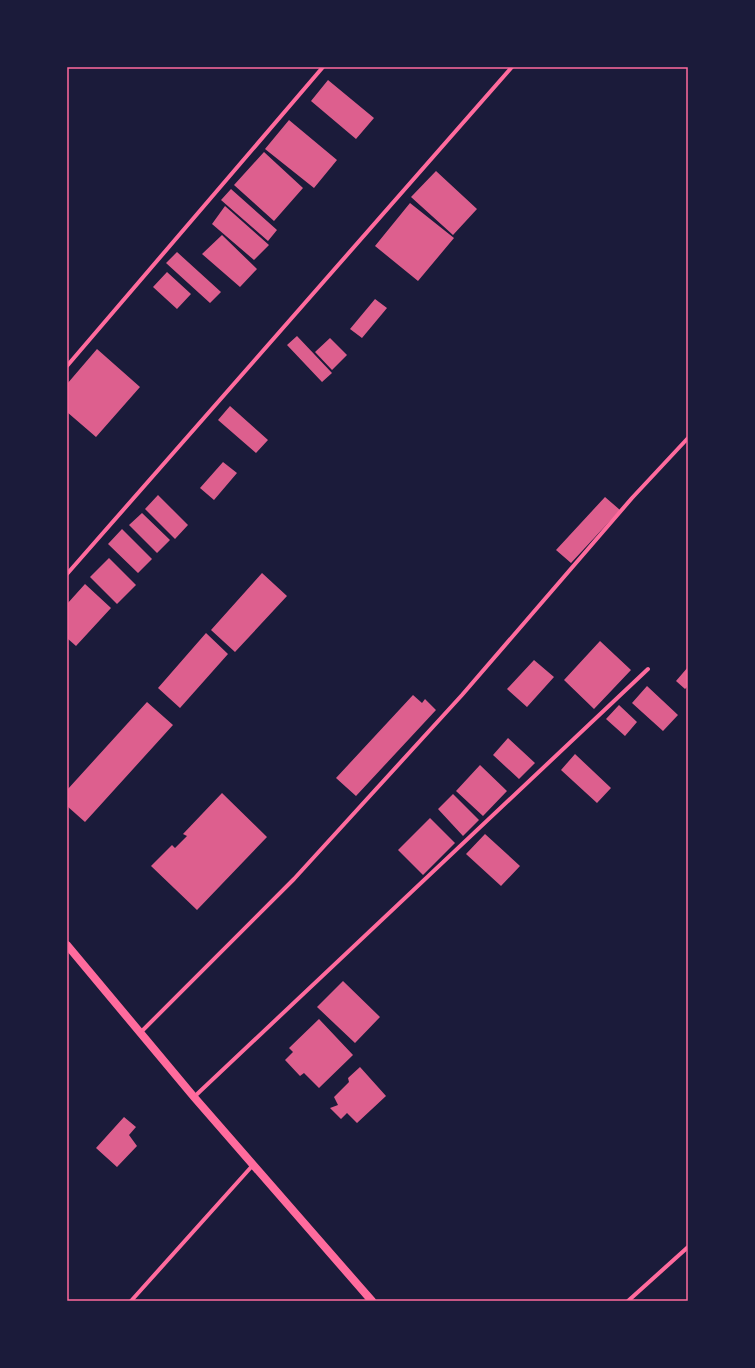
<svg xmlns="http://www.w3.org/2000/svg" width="755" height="1368" viewBox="0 0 755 1368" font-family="Karla,sans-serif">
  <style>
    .building { fill: #dd5f8e }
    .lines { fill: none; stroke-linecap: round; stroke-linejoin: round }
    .minor { stroke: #ff6b9d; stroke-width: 4 }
    .secondary { stroke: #ff6b9d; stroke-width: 8 }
    .neatline { fill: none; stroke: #ff6b9d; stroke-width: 1.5 }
  </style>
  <rect width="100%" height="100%" fill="#1b1b3a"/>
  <path class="building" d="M328,80L374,118L356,139L311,101Z
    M289,120L337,160L314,188L265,149Z
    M264,152L303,188L274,221L234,185Z
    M436,171L477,209L453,235L411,197Z
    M231,189L277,230L268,241L221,200Z
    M410,203L454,238L418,281L375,246Z
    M225,206L269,245L254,260L212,224Z
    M222,235L257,269L240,287L202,254Z
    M177,252L221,292L210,303L166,263Z
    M167,272L191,294L177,309L153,287Z
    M375,299L387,308L362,338L350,329Z
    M297,336L332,373L322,382L287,345Z
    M330,338L347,355L332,370L315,352Z
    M97,349L140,387L96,437L67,412V384Z
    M230,406L268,440L256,453L218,420Z
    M223,462L237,473L214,500L200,488Z
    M158,495L188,525L175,539L145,509Z
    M605,497L620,510L571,563L556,550Z
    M142,513L170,540L157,553L129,525Z
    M122,529L152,559L138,573L108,544Z
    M109,558L136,585L117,604L90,577Z
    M262,573L287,596L235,652L211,630Z
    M85,584L111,608L76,646L67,638V604Z
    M206,633L228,654L180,708L158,688Z
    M600,641L631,670L594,709L564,680Z
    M534,660L554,677L527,707L507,689Z
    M688,667V686L685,689L676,681Z
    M647,686L678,715L663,731L632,703Z
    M413,695L422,703L425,699L436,710L356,796L336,778Z
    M147,702L173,725L85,822L67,806V790Z
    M619,705L637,722L625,736L606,719Z
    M508,738L535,763L519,779L493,755Z
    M575,754L611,788L597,803L561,770Z
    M480,765L507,791L483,816L456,791Z
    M222,793L267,837L197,910L151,866L172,845L175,848L187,836L183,834Z
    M453,794L479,820L463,836L438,809Z
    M430,818L455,843L423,875L398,850Z
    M485,834L520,866L501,886L466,854Z
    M343,981L380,1017L355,1043L317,1007Z
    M319,1019L353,1055L319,1088L304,1073L300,1076L285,1060L293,1052L289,1048Z
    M360,1067L386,1096L357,1123L347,1113L341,1119L330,1108L338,1105L334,1097L349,1082L348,1078Z
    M124,1117L136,1127L129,1135L137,1146L117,1167L96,1148Z"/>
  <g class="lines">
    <path class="minor" d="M67,366L323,67
      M67,574L512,67
      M141,1032L294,879L462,695L632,498L688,438
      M194,1097L648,669
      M131,1301L253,1165
      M628,1301L688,1247"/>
    <path class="secondary" d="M67,945L194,1097L372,1301"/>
  </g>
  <rect width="755" height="1368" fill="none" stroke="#1b1b3a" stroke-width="136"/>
  <rect x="68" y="68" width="619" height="1232" class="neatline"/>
</svg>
